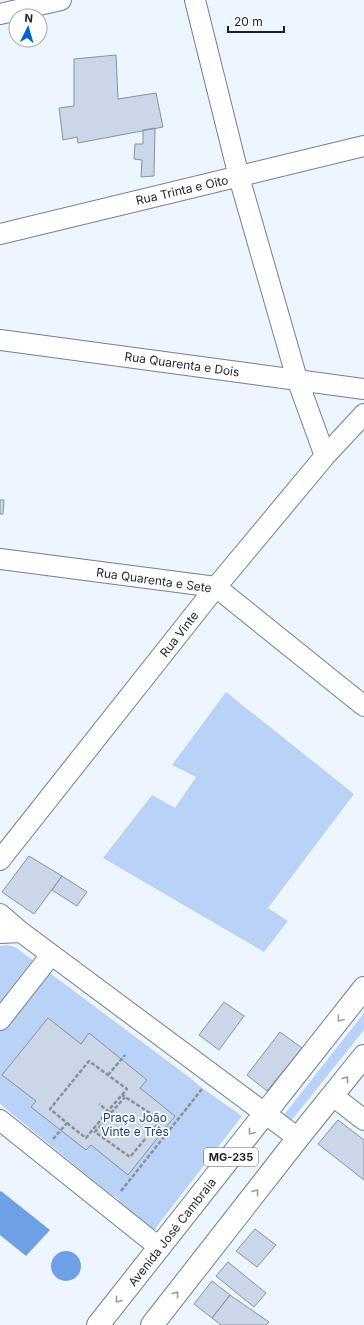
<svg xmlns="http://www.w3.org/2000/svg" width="364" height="1325" viewBox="0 0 364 1325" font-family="Inter,sans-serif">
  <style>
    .green { fill: #b9d2f5 }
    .water { fill: #6fa0e5 }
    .building { fill: #cbd7e8; stroke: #8792a2 }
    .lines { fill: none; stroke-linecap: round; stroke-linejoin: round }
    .minor-casing { stroke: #747f8e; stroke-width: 22 }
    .major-casing { stroke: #747f8e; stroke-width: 24 }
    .path { stroke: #8a9098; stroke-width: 2.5; stroke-dasharray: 4 2; stroke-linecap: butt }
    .minor { stroke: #fff; stroke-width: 20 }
    .major { stroke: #fff; stroke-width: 22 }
    .oneway { stroke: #999b9e }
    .labels { text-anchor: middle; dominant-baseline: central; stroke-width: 3.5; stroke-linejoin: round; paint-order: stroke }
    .shield { fill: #fff; stroke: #616468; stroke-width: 1 }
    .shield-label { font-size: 11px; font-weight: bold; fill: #1d2127 }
    .street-label { font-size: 12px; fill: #1d2127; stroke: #fff }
    .park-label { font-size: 12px; fill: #11407e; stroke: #fff }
  </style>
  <rect width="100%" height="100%" fill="#edf5ff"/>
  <path class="green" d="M226,692L354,794L268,908L288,921L264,952L103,858L152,795L175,808L196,777L172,765Z
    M7,945L15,947L189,1077L202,1088L242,1116L154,1230L120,1202L116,1197L111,1195L0,1104V946Z
    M364,1013V1030L287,1126L280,1120Z"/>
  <path class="water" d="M1,1191L50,1230L26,1256L0,1235V1192Z
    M51 1266a15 15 0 1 1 30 0a15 15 0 1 1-30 0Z"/>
  <path class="building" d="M116,55L118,99L156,93L163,127L78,143L77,137L63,140L59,108L74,106V59Z
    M155,128L154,176L141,177L142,160L134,159L135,144H143V130Z
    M0,500H4L3,514H0Z
    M29,856L62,876L34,914L2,892Z
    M62,876L87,892L77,906L52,890Z
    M224,1002L244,1016L219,1050L199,1035Z
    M48,1018L81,1044L89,1033L147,1080L140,1088L175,1116L128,1175L91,1145L86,1150L31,1107L36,1101L2,1075Z
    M280,1032L302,1048L267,1091L247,1075Z
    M338,1120L364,1140V1180L318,1144Z
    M255,1229L276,1245L257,1267L236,1251Z
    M228,1262L266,1293L254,1307L216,1276Z
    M212,1281L230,1295L212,1318L194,1304Z
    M230,1295L269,1322L266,1325H221L212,1318Z"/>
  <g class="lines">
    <defs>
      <path id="minor" d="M195,0L239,177L297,379L325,456
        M0,14L61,0
        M0,234L364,146
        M0,340L364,389
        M0,559L216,587L364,706
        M0,860L216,587L325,456L364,414
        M0,914L21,932L0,933
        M21,932L298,1138
        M0,1020L51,955
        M333,1096L364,1120
        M0,1120L160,1248"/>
      <path id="major" d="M98,1325L364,988
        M152,1325L298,1138L364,1056"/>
    </defs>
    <use href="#minor" class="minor-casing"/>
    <use href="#major" class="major-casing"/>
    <path class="path" d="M108,1075L125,1055
      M111,1113L125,1097
      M67,1123L86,1138L108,1111L111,1113L95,1132L130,1157L161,1120L122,1095
      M53,1139L67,1123L50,1109L89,1061L127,1089L108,1111L99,1104
      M121,1191L202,1089"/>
    <use href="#minor" class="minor"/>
    <use href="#major" class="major"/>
  </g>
  <defs><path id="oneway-chevron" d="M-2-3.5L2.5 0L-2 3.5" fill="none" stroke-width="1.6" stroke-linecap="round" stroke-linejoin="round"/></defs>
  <g class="oneway">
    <use href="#oneway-chevron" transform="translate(340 1019) rotate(128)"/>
    <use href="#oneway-chevron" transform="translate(346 1079) rotate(-52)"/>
    <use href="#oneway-chevron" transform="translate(251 1132) rotate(128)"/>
    <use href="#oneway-chevron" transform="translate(256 1192) rotate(-52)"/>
    <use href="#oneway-chevron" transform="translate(176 1294) rotate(-52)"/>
    <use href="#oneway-chevron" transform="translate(118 1300) rotate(129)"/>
  </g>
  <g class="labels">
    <rect class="shield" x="204" y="1148" width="54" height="18" rx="3"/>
    <g class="shield-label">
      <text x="231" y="1157">MG-235</text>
    </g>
    <g class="street-label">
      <text transform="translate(182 190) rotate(-13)">Rua Trinta e Oito</text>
      <text transform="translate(182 364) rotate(8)">Rua Quarenta e Dois</text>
      <text transform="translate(154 580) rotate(8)">Rua Quarenta e Sete</text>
      <text transform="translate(179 634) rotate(-52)">Rua Vinte</text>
      <text transform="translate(172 1232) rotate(-52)">Avenida José Cambraia</text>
    </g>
    <g class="park-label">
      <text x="135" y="1117">Praça João<tspan x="135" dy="14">Vinte e Três</tspan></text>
    </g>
  </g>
  <g transform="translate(28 28) rotate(5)"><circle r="19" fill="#ffffff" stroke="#a5a6a9"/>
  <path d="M0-3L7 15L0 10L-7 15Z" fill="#0363cb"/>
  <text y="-6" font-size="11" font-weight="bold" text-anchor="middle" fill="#1d2127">N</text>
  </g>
  <path d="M228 26v6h56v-6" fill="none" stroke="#1d2127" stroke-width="2"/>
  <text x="234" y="26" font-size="12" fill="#1d2127" stroke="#ffffff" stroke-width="3" paint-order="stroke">20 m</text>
</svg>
